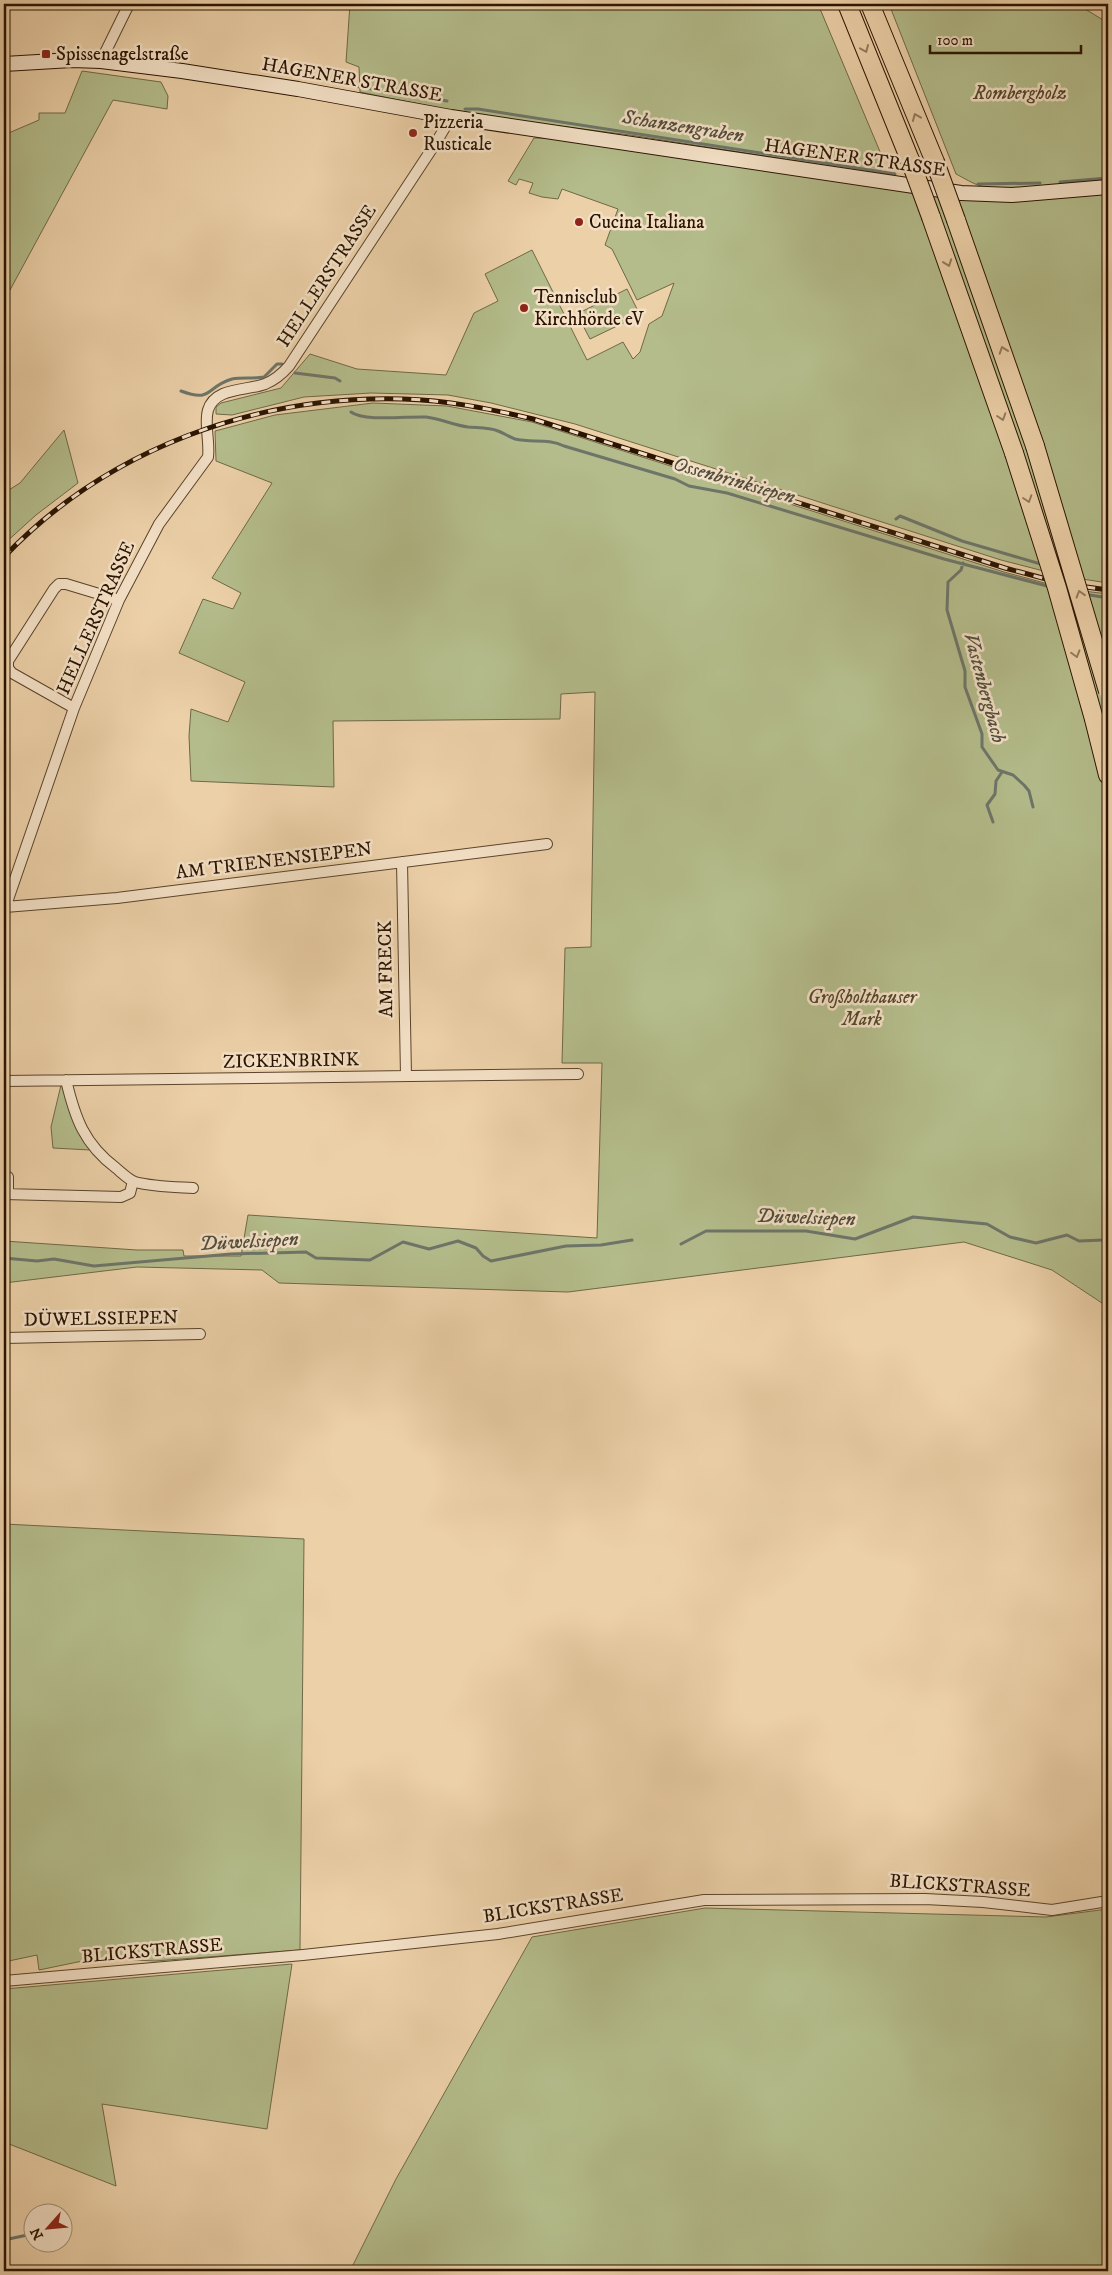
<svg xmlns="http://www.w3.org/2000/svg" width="1112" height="2275" viewBox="0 0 1112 2275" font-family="'IM FELL DW Pica',serif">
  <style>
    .green { fill: #b4bc8b; stroke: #6f6846 }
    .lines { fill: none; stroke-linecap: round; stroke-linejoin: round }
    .stream { stroke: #6d7569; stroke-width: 3 }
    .minor-casing { stroke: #5a432a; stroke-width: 12 }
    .secondary-casing { stroke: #2a1400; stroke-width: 16 }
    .motorway-casing { stroke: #2a1400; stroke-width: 20 }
    .minor { stroke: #f3e0c6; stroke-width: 10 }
    .secondary { stroke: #f3e0c6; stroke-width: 14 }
    .motorway { stroke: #ecd0a8; stroke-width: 18 }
    .rail-casing { stroke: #2a1400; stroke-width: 5 }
    .rail { stroke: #f3e0c6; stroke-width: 3; stroke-dasharray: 9; stroke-linecap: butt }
    .motorway-bridge-casing { stroke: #2a1400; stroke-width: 20; stroke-linecap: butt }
    .motorway-bridge { stroke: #ecd0a8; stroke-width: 18 }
    .oneway { stroke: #957b5c }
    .poi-dot { fill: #8f2418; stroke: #f3e0c6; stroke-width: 2 }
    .labels { text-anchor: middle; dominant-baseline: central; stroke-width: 5; stroke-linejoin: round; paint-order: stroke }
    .poi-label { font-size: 19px; fill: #2a1400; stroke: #f3e0c6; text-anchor: start }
    .street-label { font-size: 19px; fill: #2a1400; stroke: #f3e0c6 }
    .park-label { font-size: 19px; font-style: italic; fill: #53462a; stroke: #f3e0c6 }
    .water-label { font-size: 20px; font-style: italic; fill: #514d3d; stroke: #f3e0c6 }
  </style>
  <rect width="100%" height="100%" fill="#ecd0a8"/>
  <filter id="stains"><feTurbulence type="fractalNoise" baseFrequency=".004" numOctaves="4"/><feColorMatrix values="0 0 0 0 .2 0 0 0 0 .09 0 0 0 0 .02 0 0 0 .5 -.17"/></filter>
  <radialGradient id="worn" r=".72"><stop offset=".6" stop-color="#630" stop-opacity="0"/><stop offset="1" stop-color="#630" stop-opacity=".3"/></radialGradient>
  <path class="green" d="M350,4H818L881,154L882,169L875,173L630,135L473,115L360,92L359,67L346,62Z
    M889,4H1077L1108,23V179C1075,183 1011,195 981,186C973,184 964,178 956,174Z
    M82,71L161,82L168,96L167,109L113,100L10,290L4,297V135L39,120V113H65Z
    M534,138L613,140L961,193L1108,187V583L1063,576L1001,560L575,424L491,403L448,395L371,393L304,397L232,415L216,414V407L221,403L281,388L310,354L357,369L446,375L474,313L498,301L485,274L532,250L587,360L623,342L633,359L640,352L649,324L662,316L674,283L637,300L612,249L605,245L618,209L562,189L558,199L542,197L529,193L533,183L519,179L516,185L508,181Z
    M627,289L640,315L590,339L577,314Z
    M373,403L447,406L532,422L1004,572L1067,589L1108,594V1307L1052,1270L964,1242L568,1292L279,1283L262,1270L137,1267L4,1283V1241L137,1250H183L184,1256H241L248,1215L597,1238L602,1063H562L565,948L591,947L595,692L561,694L560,719L333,721L334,787L191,781L189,736L191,709L228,722L245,682L179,653L203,599L233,609L241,593L212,578L272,483L216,461L215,431L275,415Z
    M64,430L78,483L36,515L4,544V493L20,483Z
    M61,1085L64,1086L74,1123L90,1150L53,1148L51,1127Z
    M4,1524L304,1539L300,1950L155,1961L97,1958L39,1970L37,1955L4,1962Z
    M705,1908L1046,1917L1108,1909V2271H350L396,2179L532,1937Z
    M292,1964L267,2129L102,2104L116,2186L4,2142V1989Z"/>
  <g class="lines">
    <path class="stream" d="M354,86L447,101
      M465,109H478L895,174
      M1060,182L1108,178
      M978,184L1040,183
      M295,373L335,378L340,381
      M181,391C213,403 205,387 232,379C242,377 253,379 264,377L277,364H282
      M351,412C364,422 409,416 426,417C441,419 454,425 468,427C478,428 488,427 498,431C504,433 509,437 515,439C532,443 548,438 564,446L675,479L689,486L727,493L944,559L1051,587
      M896,519L900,516L962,541L1044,565
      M963,563L961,570L948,582L947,610L965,671V687L982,734V747L998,770L1013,775L1024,785L1029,791L1033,807
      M1084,594L1108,598
      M993,822L987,805L995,794L996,781L1002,772
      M681,1244L706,1231H806L855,1239L913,1217L987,1224L1010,1237L1036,1243L1067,1235L1079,1241L1103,1240
      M4,1258L37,1261L54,1259L94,1266L231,1254L306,1252L316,1258L370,1260L403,1242L429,1249L458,1241L476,1248L483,1256L491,1261L566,1246L601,1245L632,1240
      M4,2240L32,2234"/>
    <defs>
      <path id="minor" d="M101,61L129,4
        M74,708L12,673L8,668V661L54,589L59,584H66L119,600
        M402,862L406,1076
        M5,907L117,898L547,844
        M4,911L74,708L119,600L159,524L208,457C210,442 204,424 208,410C215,387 246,391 265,384C275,380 282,374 289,366L437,141L451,117
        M66,1080C75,1118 84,1144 116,1168C122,1173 129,1180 135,1182C154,1187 174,1187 193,1188
        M4,1081L578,1074
        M8,1177V1194
        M4,1194L121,1197L130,1193L133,1181
        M4,1338L200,1334
        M4,1981L303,1955L498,1934L704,1900L925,1899L983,1902L1052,1910L1108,1901"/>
      <path id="secondary" d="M4,64L72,60L101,61L182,71L298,89L451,117L961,193L1012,195L1108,187"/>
      <path id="motorway" d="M847,4L910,160
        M870,4L935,162
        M931,217L1014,453
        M956,220L1035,446
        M1094,719L1108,775"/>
    </defs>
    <use href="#minor" class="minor-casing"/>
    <use href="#secondary" class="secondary-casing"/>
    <use href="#motorway" class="motorway-casing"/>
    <use href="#minor" class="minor"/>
    <use href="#secondary" class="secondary"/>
    <use href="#motorway" class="motorway"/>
    <defs>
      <path id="rail" d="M4,557C107,449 255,395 403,399C447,400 490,409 533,419L1005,568L1065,584L1108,590"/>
    </defs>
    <use href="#rail" class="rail-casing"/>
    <use href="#rail" class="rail"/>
    <defs>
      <path id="motorway-bridge" d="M910,160L931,217
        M935,162L956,220
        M1035,446L1108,691
        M1014,453L1057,588L1094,719"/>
    </defs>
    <use href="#motorway-bridge" class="motorway-bridge-casing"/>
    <use href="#motorway-bridge" class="motorway-bridge"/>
  </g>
  <defs><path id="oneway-chevron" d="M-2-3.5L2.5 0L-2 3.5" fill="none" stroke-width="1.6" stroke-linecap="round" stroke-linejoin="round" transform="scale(1.25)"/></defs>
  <g class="oneway">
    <use href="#oneway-chevron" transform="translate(865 49) rotate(67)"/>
    <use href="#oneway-chevron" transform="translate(916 117) rotate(-112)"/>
    <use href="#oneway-chevron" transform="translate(948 263) rotate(70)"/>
    <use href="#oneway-chevron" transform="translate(1003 350) rotate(-109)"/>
    <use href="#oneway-chevron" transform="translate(1002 417) rotate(72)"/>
    <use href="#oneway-chevron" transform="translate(1028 499) rotate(72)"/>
    <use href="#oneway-chevron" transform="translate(1080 594) rotate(-107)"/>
    <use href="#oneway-chevron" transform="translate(1076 654) rotate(74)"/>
  </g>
  <g class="poi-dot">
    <rect x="41" y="49" width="10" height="10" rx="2.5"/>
    <circle cx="413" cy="133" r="5"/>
    <circle cx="579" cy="222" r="5"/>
    <circle cx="524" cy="308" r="5"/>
  </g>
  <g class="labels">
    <g class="poi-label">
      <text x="56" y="54">Spissenagelstraße</text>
      <text x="423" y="122">Pizzeria<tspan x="423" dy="22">Rusticale</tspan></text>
      <text x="589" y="222">Cucina Italiana</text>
      <text x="534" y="297">Tennisclub<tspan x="534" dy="22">Kirchhörde eV</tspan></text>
    </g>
    <g class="street-label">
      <text transform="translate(352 80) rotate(10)">HAGENER STRASSE</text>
      <text transform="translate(855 158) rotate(8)">HAGENER STRASSE</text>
      <text transform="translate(327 276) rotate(-57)">HELLERSTRASSE</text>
      <text transform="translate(96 618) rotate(-66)">HELLERSTRASSE</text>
      <text transform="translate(274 861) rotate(-7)">AM TRIENENSIEPEN</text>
      <text transform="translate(386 969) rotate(-91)">AM FRECK</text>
      <text transform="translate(291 1061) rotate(-1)">ZICKENBRINK</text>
      <text transform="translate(101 1319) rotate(-1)">DÜWELSSIEPEN</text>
      <text transform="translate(960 1886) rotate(4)">BLICKSTRASSE</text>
      <text transform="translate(553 1906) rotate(-9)">BLICKSTRASSE</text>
      <text transform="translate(152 1951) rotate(-5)">BLICKSTRASSE</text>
    </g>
    <g class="park-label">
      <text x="1020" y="93">Rombergholz</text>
      <text x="862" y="997">Großholthauser<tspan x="862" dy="22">Mark</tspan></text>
    </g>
    <g class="water-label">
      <text transform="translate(683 127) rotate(9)">Schanzengraben</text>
      <text transform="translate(734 481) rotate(16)">Ossenbrinksiepen</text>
      <text transform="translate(984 688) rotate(75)">Vastenbergbach</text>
      <text transform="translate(806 1218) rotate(2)">Düwelsiepen</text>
      <text transform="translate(249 1242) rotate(-3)">Düwelsiepen</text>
    </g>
  </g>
  <rect width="1112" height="2275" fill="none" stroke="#ecd0a8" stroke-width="20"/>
  <rect x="5" y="5" width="1102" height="2265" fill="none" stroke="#2a1400" stroke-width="2.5"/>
  <rect x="10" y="10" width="1092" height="2255" fill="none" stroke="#2a1400"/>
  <g transform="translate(48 2228) rotate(243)"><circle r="24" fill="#f3e0c6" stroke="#a38e77"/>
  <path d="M0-4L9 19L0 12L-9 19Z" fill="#8f2418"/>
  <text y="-8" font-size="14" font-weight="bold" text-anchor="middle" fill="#2a1400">N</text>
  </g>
  <path d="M930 45v8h151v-8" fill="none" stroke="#2a1400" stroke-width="2.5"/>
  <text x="937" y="45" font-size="15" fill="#2a1400" stroke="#f3e0c6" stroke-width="4" paint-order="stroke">100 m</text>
  <rect width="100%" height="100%" filter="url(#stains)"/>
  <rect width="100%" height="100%" fill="url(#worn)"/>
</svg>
